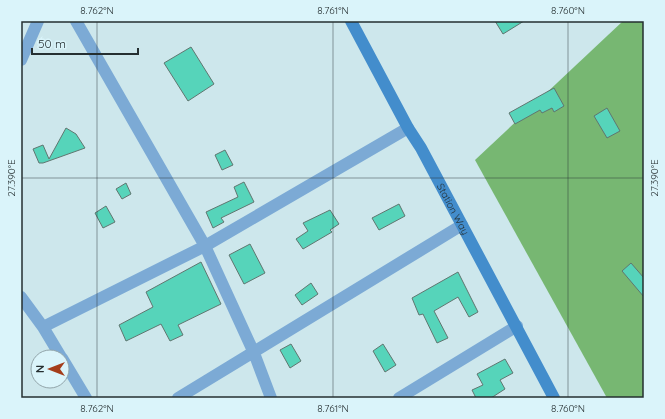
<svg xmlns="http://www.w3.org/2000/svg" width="665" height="419" viewBox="0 0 665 419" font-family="Quicksand,sans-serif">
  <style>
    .forest { fill: #77b772 }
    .building { fill: #56d4ba; stroke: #607670 }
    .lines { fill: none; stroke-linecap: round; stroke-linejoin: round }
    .street { stroke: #7caad5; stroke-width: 12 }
    .secondary { stroke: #438dcc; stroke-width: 12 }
    .ticks { fill: none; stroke: #252f31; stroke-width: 1; stroke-opacity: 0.45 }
    .labels { text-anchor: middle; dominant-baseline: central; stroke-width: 3; stroke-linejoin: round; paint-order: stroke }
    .street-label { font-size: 10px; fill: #252f31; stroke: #daf4fa }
    .neatline { fill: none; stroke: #252f31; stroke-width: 1.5 }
    .ticks-label { font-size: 10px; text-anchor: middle; fill: #252f31 }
  </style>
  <rect width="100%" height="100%" fill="#cde7ec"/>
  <path class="forest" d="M623,21H644V398H607L475,160Z"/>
  <path class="building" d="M495,21H524L503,34Z
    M191,47L214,84L188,101L164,63Z
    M554,88L564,106L554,112L552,108L542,113L540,110L515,124L509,113Z
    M607,108L620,131L607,138L594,116Z
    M66,128L76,134L85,148L43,163H39L33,149L43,145L49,159Z
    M225,150L233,165L222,170L215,155Z
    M244,182L254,202L221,218L224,222L213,228L206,212L238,197L234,187Z
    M126,183L131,194L122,199L116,189Z
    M399,204L405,216L379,230L372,218Z
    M106,206L115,222L103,228L95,213Z
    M330,210L339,224L330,230L332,232L303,249L296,239L308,231L303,223Z
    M250,244L265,273L244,284L229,255Z
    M201,262L221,304L178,325L183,335L170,341L161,324L126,341L119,325L153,307L146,292Z
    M631,263L644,278V297L622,271Z
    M458,272L478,312L469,317L458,297L434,311L448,338L437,343L423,314L419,315L412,298Z
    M311,283L318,294L302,305L295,295Z
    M291,344L301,361L290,368L280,350Z
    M383,344L396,365L385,372L373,351Z
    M505,359L513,373L500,380L505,389L491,398H476L472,390L483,385L477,374Z"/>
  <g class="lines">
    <path class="street" d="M76,21L205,246L254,353L271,398
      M21,60L38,21
      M21,297L43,327L61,357
      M43,327L205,246L408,128
      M62,358L86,398
      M178,398L462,225
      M399,398L517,326"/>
    <path class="secondary" id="s1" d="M351,21L408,128L421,148L554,398"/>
  </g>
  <path class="ticks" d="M97,21V398M333,21V398M568,21V398M21,178H644"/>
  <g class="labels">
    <g class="street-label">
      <text stroke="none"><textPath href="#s1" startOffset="214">Station Way</textPath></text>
    </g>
  </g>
  <rect width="665" height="419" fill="none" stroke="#daf4fa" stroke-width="44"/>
  <g transform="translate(50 369) rotate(270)"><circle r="19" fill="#daf4fa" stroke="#92a5aa"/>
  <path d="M0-3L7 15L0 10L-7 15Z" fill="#a43d1a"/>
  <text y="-6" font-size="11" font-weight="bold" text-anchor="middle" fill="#252f31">N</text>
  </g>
  <path d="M32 48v6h106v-6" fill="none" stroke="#252f31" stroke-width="2"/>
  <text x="38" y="48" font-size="12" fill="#252f31" stroke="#daf4fa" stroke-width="3" paint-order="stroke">50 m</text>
  <rect x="22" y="22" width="621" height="375" class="neatline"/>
  <g class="ticks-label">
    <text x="97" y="14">8.762°N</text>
    <text x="333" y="14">8.761°N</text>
    <text x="568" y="14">8.760°N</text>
    <text transform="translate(654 178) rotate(-90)" y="4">27.390°E</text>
    <text transform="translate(11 178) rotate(-90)" y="4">27.390°E</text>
    <text x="97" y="412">8.762°N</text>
    <text x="333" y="412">8.761°N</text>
    <text x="568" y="412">8.760°N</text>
  </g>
</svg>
